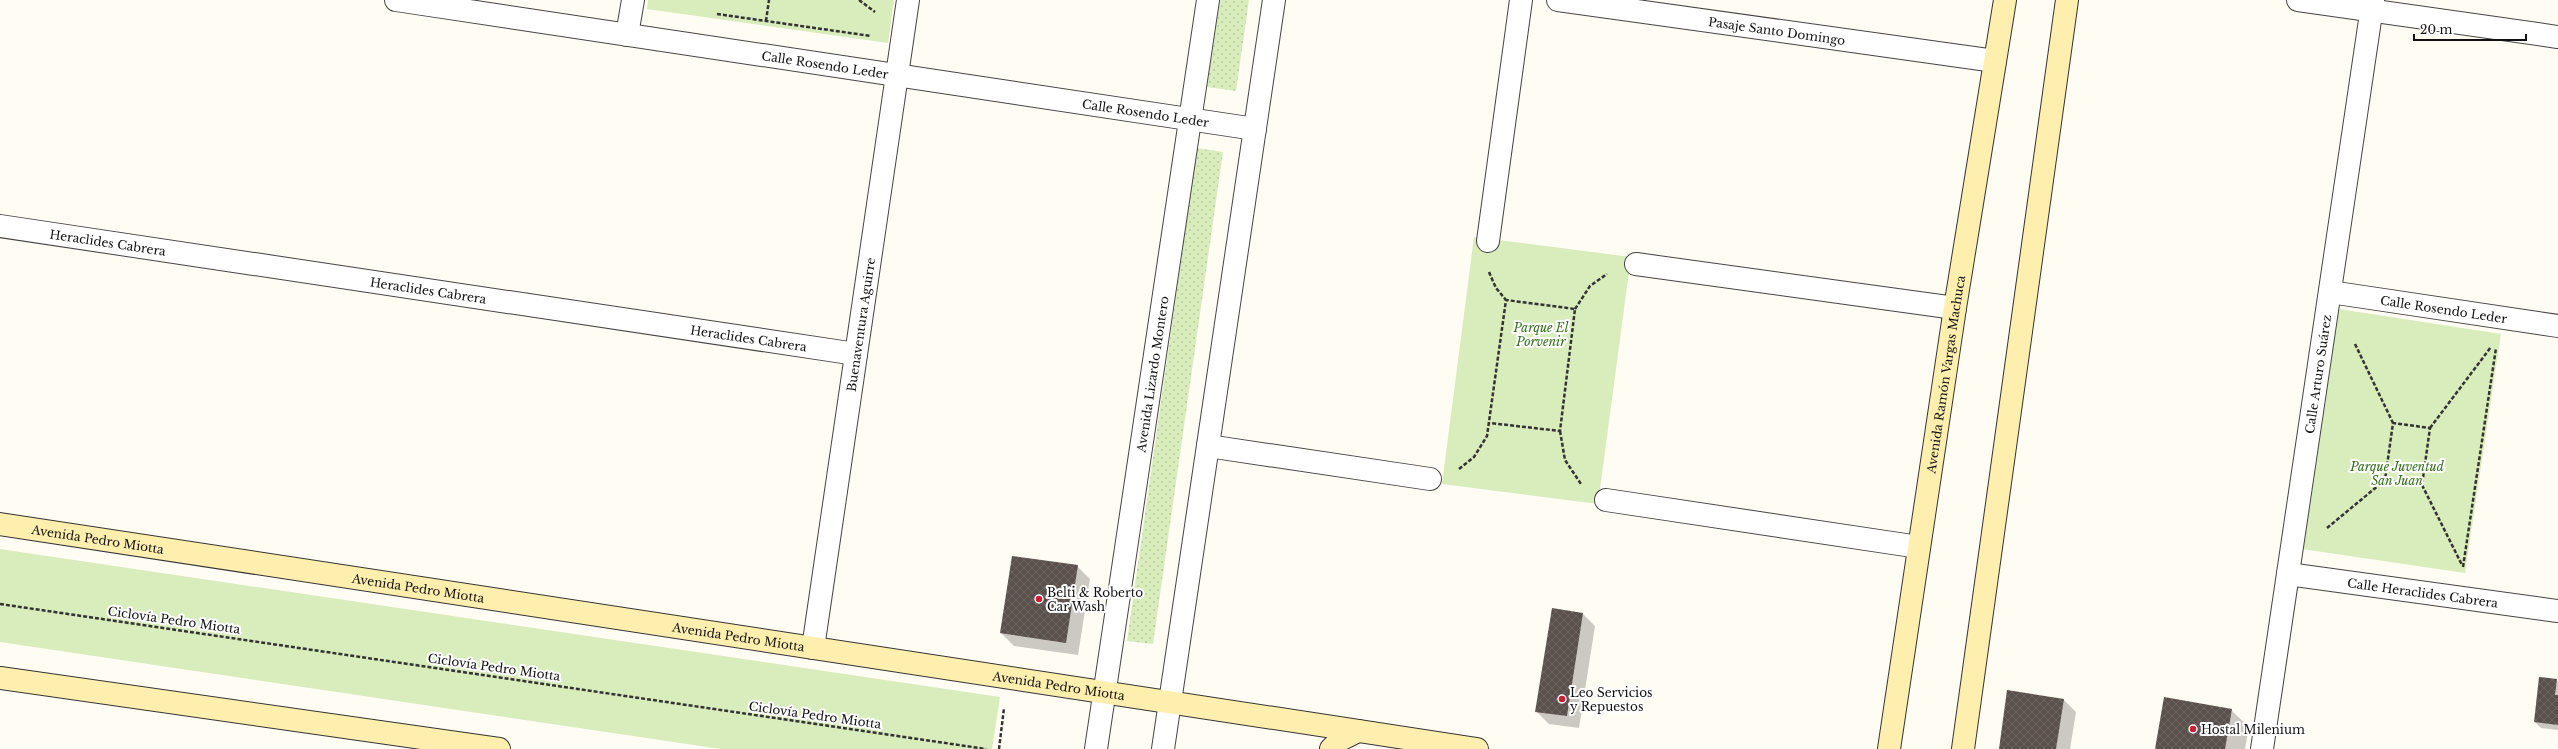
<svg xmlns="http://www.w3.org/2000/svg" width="2558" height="749" viewBox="0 0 2558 749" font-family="'Libre Baskerville',serif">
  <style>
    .grass { fill: url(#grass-dots) }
    .park { fill: #d9ecbb }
    .shadow { fill: #0003 }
    .building { fill: url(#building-cross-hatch) }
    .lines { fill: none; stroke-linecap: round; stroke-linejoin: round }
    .minor-casing { stroke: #444; stroke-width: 24 }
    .tertiary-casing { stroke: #444; stroke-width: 24 }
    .secondary-casing { stroke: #333; stroke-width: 24 }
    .path { stroke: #333; stroke-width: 2.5; stroke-dasharray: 4 2; stroke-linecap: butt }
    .minor { stroke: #fff; stroke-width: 22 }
    .tertiary { stroke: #fff; stroke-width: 22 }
    .secondary { stroke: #ffefaf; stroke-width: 22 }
    .poi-dot { fill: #c92038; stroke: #fff; stroke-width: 1.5 }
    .labels { text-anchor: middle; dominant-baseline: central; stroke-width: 4; stroke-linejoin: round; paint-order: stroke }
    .street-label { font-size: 12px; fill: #111; stroke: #fff }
    .park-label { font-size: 12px; font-style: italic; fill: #346d1c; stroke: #fff }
    .poi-label { font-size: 12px; fill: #111; stroke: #fff; text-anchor: start }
  </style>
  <defs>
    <pattern id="grass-dots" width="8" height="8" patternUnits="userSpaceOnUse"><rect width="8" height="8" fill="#d9ecbb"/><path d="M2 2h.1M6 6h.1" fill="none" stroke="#b9c9a0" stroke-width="1.8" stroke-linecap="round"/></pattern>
    <pattern id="building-cross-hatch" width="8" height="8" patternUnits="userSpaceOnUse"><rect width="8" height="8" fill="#5a504c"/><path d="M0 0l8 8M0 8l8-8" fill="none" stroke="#6d6562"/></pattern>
  </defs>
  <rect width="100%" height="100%" fill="#fffcf4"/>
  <path class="grass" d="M1220,0H1249L1236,91L1207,87Z
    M1197,148L1223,152L1153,644L1127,641Z"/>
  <path class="park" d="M648,0H894L888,43L647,9Z
    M1474,237L1631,257L1598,504L1442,484Z
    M2339,309L2501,334L2465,573L2302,549Z
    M0,549L1000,697L992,749H721L0,642Z"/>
  <path class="shadow" d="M1077,566L1090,579L1078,655L1014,646L1001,633Z
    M1553,609L1583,614L1595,626L1579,728L1549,724L1536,711Z
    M2556,680L2558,682V730L2541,728L2535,722Z
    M2063,699L2076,712L2070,749H2000Z
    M2231,710L2249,727L2245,749H2156Z"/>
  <path class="building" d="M1012,556L1078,565L1066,643L1000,633Z
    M1552,608L1583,613L1567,716L1535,712Z
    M2539,677L2557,679L2555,695H2558V725L2534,722Z
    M2007,690L2064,699L2056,749H1999Z
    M2164,697L2232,709L2225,749H2155Z"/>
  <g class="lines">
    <defs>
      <g id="minor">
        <path id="s1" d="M396,0L1255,129"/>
        <path id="s2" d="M1558,0L1995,61"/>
        <path d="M2298,0L2558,37"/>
        <path d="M627,35L633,0"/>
        <path id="s3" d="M0,226L856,354"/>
        <path d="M1488,241L1521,0"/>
        <path d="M1636,264L1955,308"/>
        <path id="s4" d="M2330,292L2558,326"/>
        <path d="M1208,446L1430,479"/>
        <path d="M1606,500L1919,547"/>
        <path id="s5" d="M2288,574L2558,611"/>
        <path id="s6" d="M813,648L908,0"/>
        <path id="s7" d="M2262,749L2373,0"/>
      </g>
      <g id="tertiary">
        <path id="s8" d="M1096,749L1208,0"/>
        <path d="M1163,749L1274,0"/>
      </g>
      <g id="secondary">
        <path id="s9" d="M0,524L1477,749"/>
        <path d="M0,678L499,749"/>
        <path d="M1331,749L1340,740L1358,731"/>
        <path id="s10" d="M1889,749L1955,308L2005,0"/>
        <path d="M1963,749L2067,0"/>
      </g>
    </defs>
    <use href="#minor" class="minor-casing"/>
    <use href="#tertiary" class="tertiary-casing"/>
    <use href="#secondary" class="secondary-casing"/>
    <path class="path" d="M859,0L875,12
      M717,14L871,36
      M766,21L769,0
      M1489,272L1496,288L1506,300
      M1575,309L1590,286L1607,274
      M2355,344L2393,423
      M2430,428L2491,347
      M1560,431L1565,460L1581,484
      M1459,469L1474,457L1487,436L1506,300L1575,309L1560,431L1490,423
      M2422,485L2462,565
      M2327,528L2385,480L2393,423L2430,428L2422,485L2385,480
      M2463,567L2496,348
      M0,604L986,749
      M999,749L1004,708"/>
    <use href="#minor" class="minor"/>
    <use href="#tertiary" class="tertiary"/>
    <use href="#secondary" class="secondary"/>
  </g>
  <g class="poi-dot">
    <circle cx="1039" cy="599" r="4"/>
    <circle cx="1562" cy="699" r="4"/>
    <circle cx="2193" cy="729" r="4"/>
  </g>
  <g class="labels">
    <g class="street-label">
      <text stroke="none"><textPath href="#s2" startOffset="221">Pasaje Santo Domingo</textPath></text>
      <text stroke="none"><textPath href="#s1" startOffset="434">Calle Rosendo Leder</textPath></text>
      <text stroke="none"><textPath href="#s1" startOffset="758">Calle Rosendo Leder</textPath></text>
      <text stroke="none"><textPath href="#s3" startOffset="109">Heraclides Cabrera</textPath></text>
      <text stroke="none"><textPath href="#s3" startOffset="433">Heraclides Cabrera</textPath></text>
      <text stroke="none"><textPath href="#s4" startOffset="115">Calle Rosendo Leder</textPath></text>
      <text stroke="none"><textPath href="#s6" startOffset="327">Buenaventura Aguirre</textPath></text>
      <text stroke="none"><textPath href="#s3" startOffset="757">Heraclides Cabrera</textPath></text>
      <text stroke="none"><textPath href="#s8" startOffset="379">Avenida Lizardo Montero</textPath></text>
      <text stroke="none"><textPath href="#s10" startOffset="379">Avenida Ramón Vargas Machuca</textPath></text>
      <text stroke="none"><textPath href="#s7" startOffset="379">Calle Arturo Suárez</textPath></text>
      <text stroke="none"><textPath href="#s9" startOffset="99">Avenida Pedro Miotta</textPath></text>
      <text stroke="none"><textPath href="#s9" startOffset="423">Avenida Pedro Miotta</textPath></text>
      <text stroke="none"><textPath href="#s5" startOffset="136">Calle Heraclides Cabrera</textPath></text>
      <text transform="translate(174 620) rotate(8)">Ciclovía Pedro Miotta</text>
      <text stroke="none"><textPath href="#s9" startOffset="747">Avenida Pedro Miotta</textPath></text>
      <text transform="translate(494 667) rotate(8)">Ciclovía Pedro Miotta</text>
      <text stroke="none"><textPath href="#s9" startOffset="1071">Avenida Pedro Miotta</textPath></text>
      <text transform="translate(815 715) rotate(8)">Ciclovía Pedro Miotta</text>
    </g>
    <g class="park-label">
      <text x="1541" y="327">Parque El<tspan x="1541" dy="14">Porvenir</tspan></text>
      <text x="2397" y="466">Parque Juventud<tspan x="2397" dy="14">San Juan</tspan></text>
    </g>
    <g class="poi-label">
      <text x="1047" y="592">Belti &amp; Roberto<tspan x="1047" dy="14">Car Wash</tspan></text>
      <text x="1570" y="692">Leo Servicios<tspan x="1570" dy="14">y Repuestos</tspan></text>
      <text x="2201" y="729">Hostal Milenium</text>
    </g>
  </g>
  <path d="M2414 34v6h112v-6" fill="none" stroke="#111111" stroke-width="2"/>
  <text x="2420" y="34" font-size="12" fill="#111111" stroke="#ffffff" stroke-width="3" paint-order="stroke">20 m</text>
</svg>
